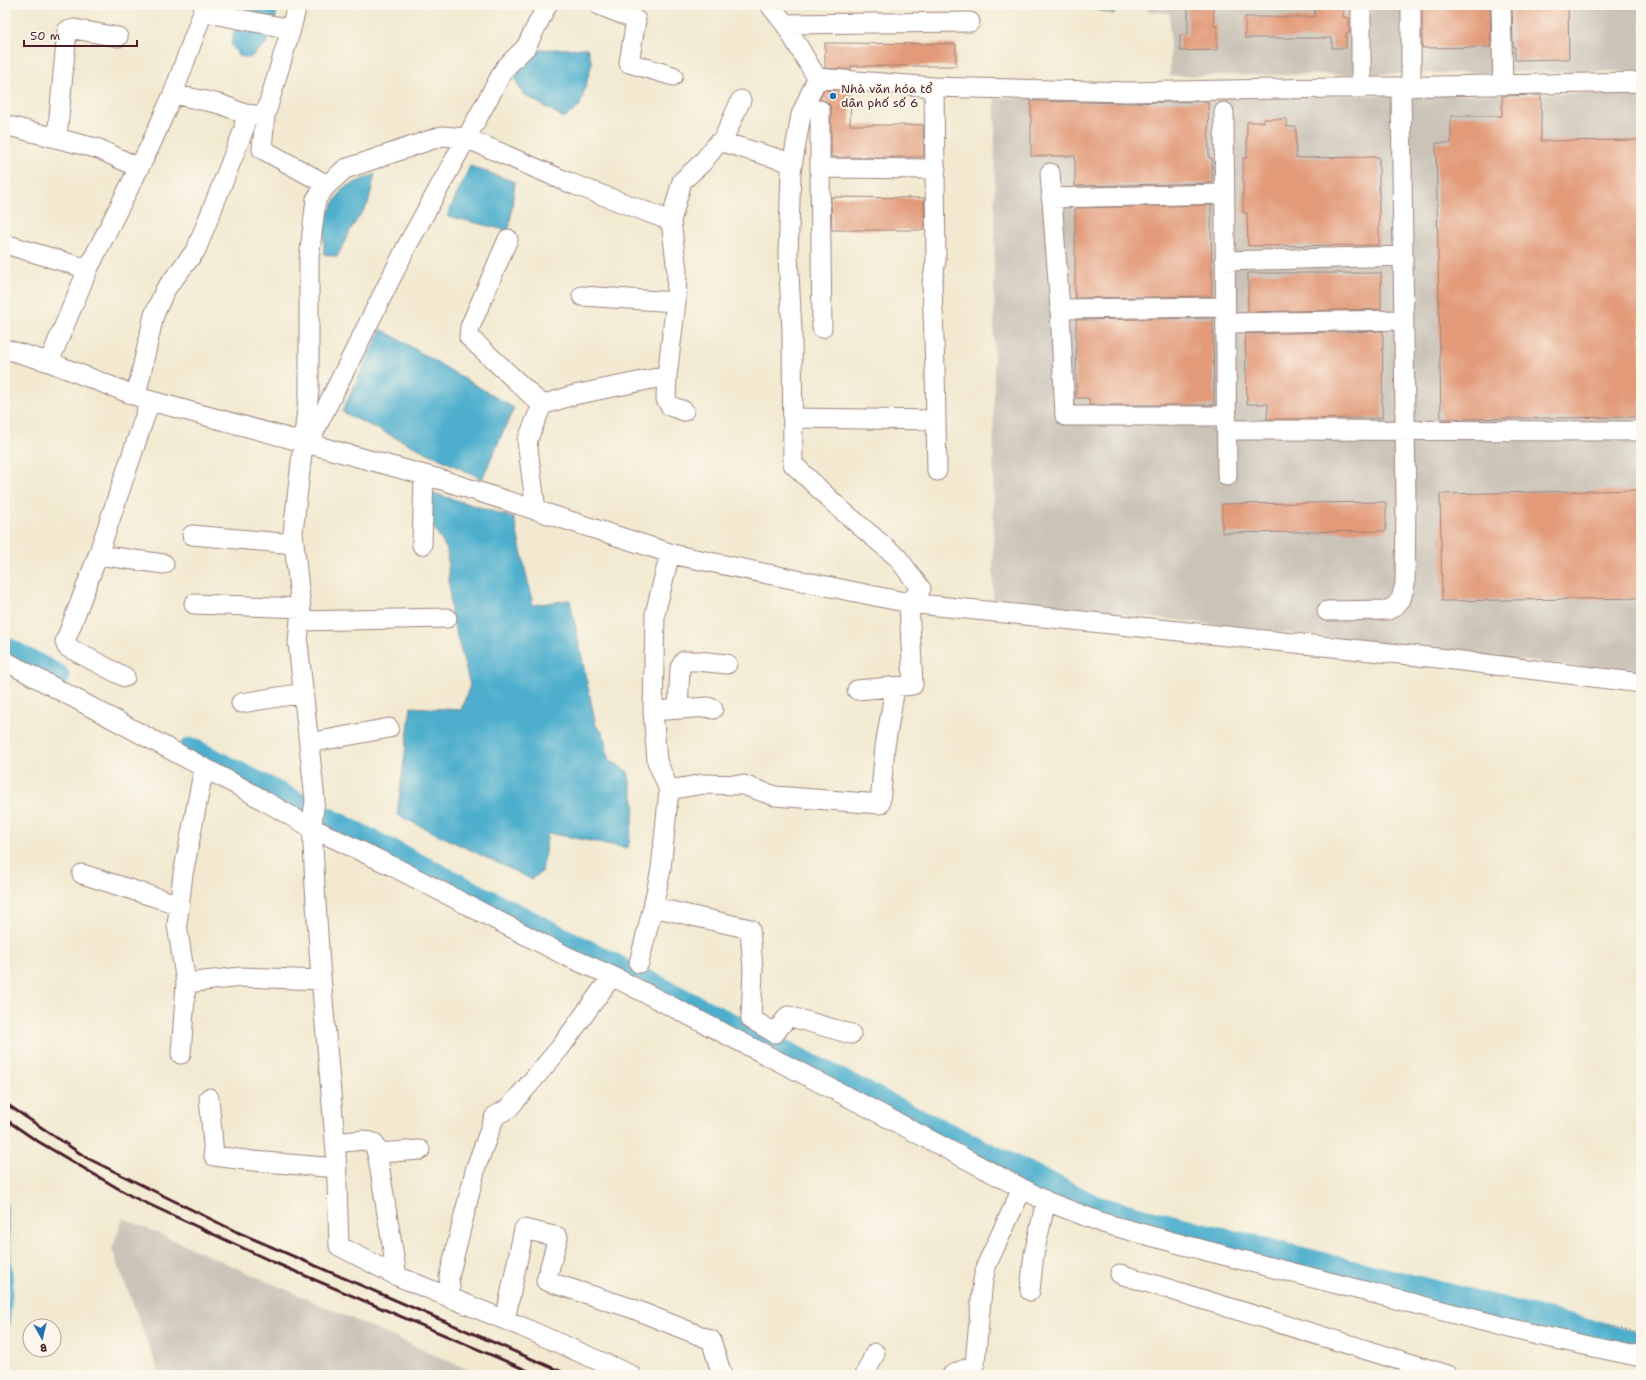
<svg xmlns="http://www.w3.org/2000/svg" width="1646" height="1380" viewBox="0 0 1646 1380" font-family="'Shantell Sans',sans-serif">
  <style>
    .industrial { fill: #cac3b8 }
    .green { fill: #79d49a; stroke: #627a62 }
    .water { fill: #4eafcd; stroke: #4c677c }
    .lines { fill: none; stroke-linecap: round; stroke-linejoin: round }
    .stream { stroke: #4eafcd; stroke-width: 4.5 }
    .river { stroke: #4eafcd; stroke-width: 27 }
    .building { fill: #e29a78 }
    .minor-casing { stroke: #9e847e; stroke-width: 21 }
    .path { stroke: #9e847e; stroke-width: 2.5; stroke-dasharray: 1 3; stroke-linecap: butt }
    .minor { stroke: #fff; stroke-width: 19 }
    .rail { stroke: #4a1f2b; stroke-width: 3 }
    .poi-dot { fill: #1f6fb2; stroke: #fbf7ec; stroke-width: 1.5 }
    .labels { text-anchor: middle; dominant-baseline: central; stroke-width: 4; stroke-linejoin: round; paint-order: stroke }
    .poi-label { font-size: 12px; fill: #4a1f2b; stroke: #fbf7ec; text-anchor: start }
  </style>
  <rect width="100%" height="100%" fill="#fbf7ec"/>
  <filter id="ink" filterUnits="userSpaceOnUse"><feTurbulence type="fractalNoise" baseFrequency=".025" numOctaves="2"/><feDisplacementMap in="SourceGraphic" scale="8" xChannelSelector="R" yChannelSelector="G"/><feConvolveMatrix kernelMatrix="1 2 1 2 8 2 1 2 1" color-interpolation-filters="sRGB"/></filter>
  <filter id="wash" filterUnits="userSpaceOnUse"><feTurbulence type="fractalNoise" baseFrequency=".012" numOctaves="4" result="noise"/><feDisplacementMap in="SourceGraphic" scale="16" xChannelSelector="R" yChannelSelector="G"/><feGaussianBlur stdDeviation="0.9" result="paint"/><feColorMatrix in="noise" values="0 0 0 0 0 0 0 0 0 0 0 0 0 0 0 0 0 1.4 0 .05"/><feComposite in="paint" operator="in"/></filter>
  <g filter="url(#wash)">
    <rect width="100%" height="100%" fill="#f2e9d0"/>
    <path class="industrial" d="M1148,5H1641V71L1170,76V13L1148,12Z
      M1641,93V674L993,599L995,98Z
      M123,1218L430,1353L481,1375H160L112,1249Z"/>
    <path class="green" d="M1078,5H1114V14Z"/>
    <path class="water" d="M241,5H278L275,20L267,43L250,58L239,56L231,44Z
      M587,48L592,63L580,106L564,118L523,94L515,79L529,50Z
      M470,166L515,182L509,231L447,216Z
      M375,174L368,204L352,227L337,257L324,254V220L343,188Z
      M381,329L514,408L482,479L342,412Z
      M430,492L514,518L533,605L570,600L596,726L603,733L609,759L628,772L635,806L628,848L548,833L542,872L531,879L397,815L411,707L461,710L470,685L451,614L447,550L428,518Z"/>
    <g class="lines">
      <path class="stream" d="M5,1201L11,1285L5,1349"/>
      <path class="river" d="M5,650L56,677
        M191,751L889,1107L1096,1209L1641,1345"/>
    </g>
    <g id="blocks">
      <path class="building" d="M1188,5H1213L1214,26H1217V50L1180,51V35H1188Z
        M1314,5H1343V17L1349,18V33H1346V48H1332V38H1245V17H1315Z
        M1422,5H1490L1491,47L1422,48Z
        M1512,5H1568L1569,59L1515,60V47H1513Z
        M825,43L956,44V66H851V70L825,68Z
        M824,90L851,92L850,125H923L924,157H831V110L830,105L826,101L820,99Z
        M1541,95V141L1641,140V417L1441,419L1436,143H1451V116H1502V96Z
        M1031,101L1128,103L1208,101L1209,158H1212V183L1075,186V156H1031Z
        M1264,119H1287V127H1296V158L1379,157V245L1248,246L1247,213H1243V158H1247V122H1264Z
        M831,197L924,198L925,230H832Z
        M1211,205L1212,296L1075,298V208Z
        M1248,273H1381V309L1248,312Z
        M1213,318L1214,405H1089V398H1076V320Z
        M1383,331L1382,418L1267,419L1268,404H1247L1245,334Z
        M1641,490V598L1442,601L1440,494Z
        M1386,502V531L1222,533V504Z"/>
    </g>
  </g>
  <g filter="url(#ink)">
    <use href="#blocks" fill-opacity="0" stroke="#9e847e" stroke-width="1"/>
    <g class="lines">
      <defs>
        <path id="minor" d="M204,5L203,12L291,29
          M599,5L636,20L629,63L673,76
          M770,5L785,24L817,78
          M1361,5V88
          M1501,5L1503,85
          M785,24L970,22
          M817,78L934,87L1128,92L1641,82
          M817,78L801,115L791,172L788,255L792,331L793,464L839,508L898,558L921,589L909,603L913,685L857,690
          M934,87L936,260L932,284L935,368L937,471
          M1411,87V5
          M173,94L220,104L245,114L265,116L262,149L327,185
          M820,110V168
          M1224,112L1227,476
          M265,116L291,29L297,5
          M5,125L99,149L139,168
          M57,138L67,31L74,29L118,37
          M722,142L741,100
          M1050,173L1060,309L1065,416H1226
          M1051,198L1225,194
          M508,239L470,327L469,337L542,405
          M5,244L88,269
          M1225,261L1403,256
          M582,296L676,302
          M1060,309L1225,307
          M1226,323L1404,320
          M822,328L820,168L936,169
          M5,349L49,362L144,399L439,479L676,555L909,603L1438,658L1641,683
          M49,362L88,269L150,146L173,94L203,12
          M136,396L154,315L165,290L196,250L244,129L245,114
          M684,411L670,406L666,399L667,376L676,302L677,271L671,221L682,181L702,163L718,143L722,142L792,163
          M793,418L936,420
          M1226,430L1641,431
          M308,444L408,244L505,68L526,47L547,5
          M536,510L527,441L542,405L574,395L667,376
          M192,535L294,544
          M422,545L424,475
          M98,555L164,564
          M194,604L301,608
          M1327,611L1388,610L1395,606L1401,599L1405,584L1406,503L1401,87
          M300,621L447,618
          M5,661L242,788L312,828L392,866L566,956L612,976L854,1100L1046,1201
          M125,677L67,647L65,642L98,555L150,401
          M241,703L304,693
          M678,709L680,668L684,661H698L727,664
          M666,710L708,707L713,709
          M309,743L389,728
          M669,790L703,784L743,785L775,796L880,804L885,746L895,688
          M82,874L180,905
          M653,907L661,869L669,790L657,761L653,711L655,614L670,553
          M639,963L653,907L750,929L753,970L751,1019L775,1033L788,1016L851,1034
          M186,983L241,977L321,980
          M181,1054L186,983L177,925L183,874L204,768
          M209,1098L214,1156L253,1161L337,1168
          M336,1143L363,1140L374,1143L378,1158
          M1120,1274L1448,1375
          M397,1276L378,1158V1153L420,1150
          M1030,1291L1034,1254L1046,1201L1103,1223L1180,1244L1537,1335L1641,1357
          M451,1299L449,1277L476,1167L495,1116L509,1108L560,1048L612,976
          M505,1320L524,1229L558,1237L546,1281L631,1308L711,1340L722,1375
          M631,1375L520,1326L397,1276L339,1246L336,1152L320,965L315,887L312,823L315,800L298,643L301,608L293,533L309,391V259L316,199L327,185L345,169L442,136L466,138L570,183L671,221
          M865,1375L875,1353
          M952,1375L972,1366L975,1363L983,1280L987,1264L1022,1189"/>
      </defs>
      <use href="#minor" class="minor-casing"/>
      <path class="path" d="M1602,1324L1641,1335"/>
      <use href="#minor" class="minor"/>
      <path class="rail" d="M5,1103L87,1158L237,1232L569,1375
        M5,1119L34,1139L131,1196L273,1262L538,1375"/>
    </g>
  </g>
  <circle class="poi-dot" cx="833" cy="96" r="4"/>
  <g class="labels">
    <g class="poi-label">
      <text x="841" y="89">Nhà văn hóa tổ<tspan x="841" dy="14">dân phố số 6</tspan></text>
    </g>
  </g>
  <rect width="1646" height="1380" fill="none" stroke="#fbf7ec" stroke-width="20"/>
  <g transform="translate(42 1338) rotate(172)"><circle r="19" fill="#fbf7ec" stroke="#b4a19f"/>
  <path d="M0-3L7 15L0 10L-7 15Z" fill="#1f6fb2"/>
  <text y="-6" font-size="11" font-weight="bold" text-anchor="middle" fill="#4a1f2b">B</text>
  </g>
  <path d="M24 40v6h113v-6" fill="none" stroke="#4a1f2b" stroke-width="2"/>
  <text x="30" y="40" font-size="12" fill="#4a1f2b" stroke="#fbf7ec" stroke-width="3" paint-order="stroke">50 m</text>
</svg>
